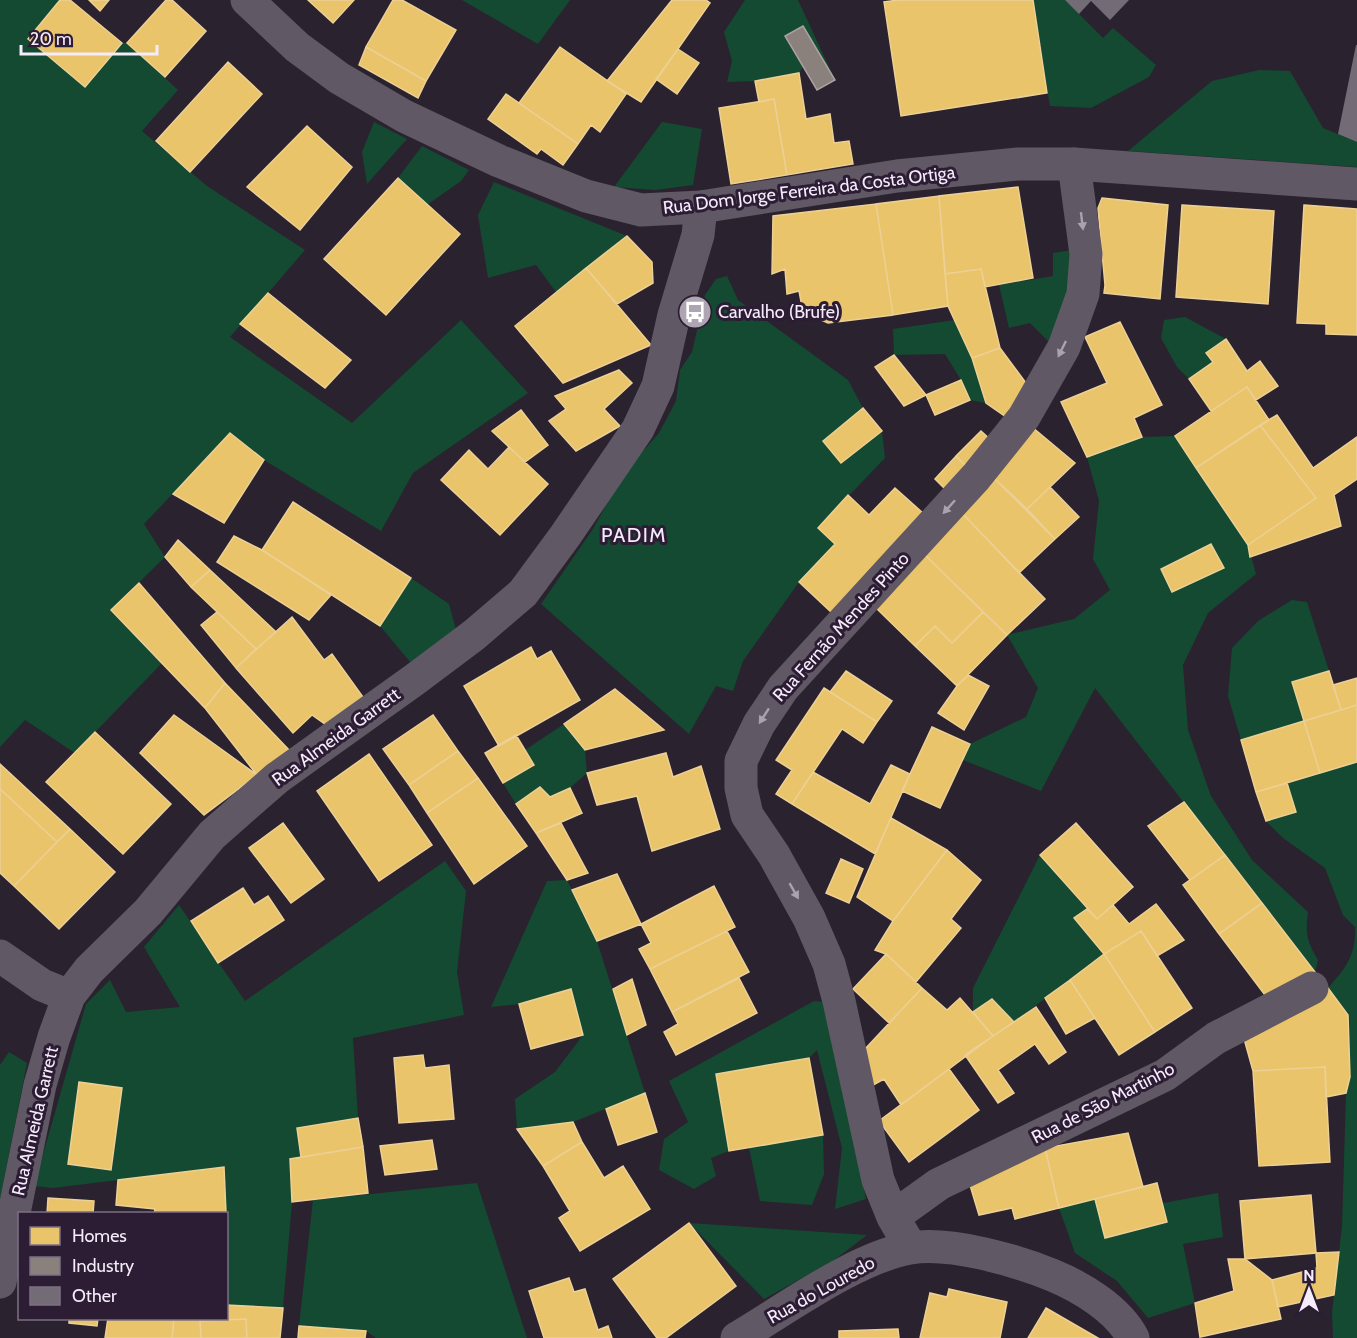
<svg xmlns="http://www.w3.org/2000/svg" width="1357" height="1338" viewBox="0 0 1357 1338" font-family="Cabin,sans-serif">
  <style>
    .green { fill: #144a31; fill-rule: evenodd }
    .homes { fill: #e9c46a; stroke: #edd096; stroke-width: 1.5 }
    .industry { fill: #8a817c; stroke: #aaa1a2; stroke-width: 1.5 }
    .building { fill: #736c77 }
    .lines { fill: none; stroke-linecap: round; stroke-linejoin: round }
    .minor { stroke: #605864; stroke-width: 33 }
    .tertiary { stroke: #605864; stroke-width: 33 }
    .oneway { fill: #aaa2b0 }
    .labels { text-anchor: middle; dominant-baseline: central; stroke-width: 6; stroke-linejoin: round; paint-order: stroke }
    .street-label { font-size: 18px; fill: #f5ebfb; stroke: #2c1c34 }
    .poi-label { font-size: 18px; fill: #f5ebfb; stroke: #2c1c34; text-anchor: start }
    .neighbourhood-label { font-size: 20px; letter-spacing: 1.5px; fill: #f5ebfb; stroke: #2c1c34 }
  </style>
  <rect width="100%" height="100%" fill="#2a222e"/>
  <path class="green" d="M0,0H60L28,40L85,86L122,43H127L178,90L142,131L207,186L305,250L230,337L352,423L461,320L528,393L413,473L381,531L264,460L230,433L144,524L165,557L111,610L162,663L75,753L25,720L0,747Z
    M462,0H570L538,44Z
    M745,0H798L835,80L803,26L785,37L803,67L799,73L755,81L727,82L732,61L724,32Z
    M1033,0H1065L1103,38L1113,28L1156,65L1149,77L1091,108L1050,106Z
    M1259,70L1290,71L1323,128L1357,142V167L1128,151L1212,81Z
    M374,122L407,139L367,184L362,152Z
    M662,122L702,129L693,185L655,190L614,187Z
    M422,146L469,170L461,181L427,205L398,178Z
    M494,182L627,236L556,292L536,265L488,278L478,215Z
    M1072,250L1071,285L1050,343L1030,323L1009,328L999,285L1053,276V253Z
    M727,276L738,300L848,380L863,408L823,441L841,463L882,431L885,458L818,528L835,544L799,582L743,661L733,691L716,686L689,734L541,604L593,529L623,474L659,433L676,401L680,370L692,352L705,295L716,279Z
    M1185,317L1226,339L1206,353L1213,362L1189,379L1177,367L1161,338L1164,320Z
    M955,320L972,358L986,403L970,400L961,380L945,354L894,355L893,329Z
    M1175,436L1248,545L1256,574L1208,613L1183,665L1188,730L1211,796L1252,860L1308,912C1305,933 1307,942 1318,960L1315,972L1095,688L1041,791L963,760L970,744L1026,717L1038,688L1007,635L1074,619L1110,590L1093,559L1099,501L1087,457L1142,437ZM1210,544L1224,568L1172,592L1161,569Z
    M411,578L449,604L456,630L411,663L380,626Z
    M1292,600L1307,602L1329,671L1292,682L1304,721L1241,740L1228,696L1232,648L1258,621Z
    M564,724L585,750L587,773L570,788L550,797L540,787L516,804L503,783L534,766L525,750Z
    M1357,762V1338H1333L1332,1312L1342,1226L1346,1093L1350,1077L1328,988C1346,968 1356,955 1355,927L1343,915L1325,868L1283,838L1266,821L1296,812L1287,783Z
    M1040,855L1087,909L1075,918L1104,954L1014,1022L992,999L973,1012V988Z
    M445,861L466,891L457,972L464,1015L353,1038L358,1118L297,1128L301,1157L290,1159L292,1202L283,1308L227,1305L226,1214L211,1213H226L224,1167L53,1188L34,1186L86,1004L110,980L126,1012L180,1007L144,947L179,905L245,1001Z
    M567,880L597,941L645,1093L573,1122L517,1129L515,1099L555,1072L583,1035L571,989L519,1004L491,1007L547,881Z
    M814,1001L827,1002L866,1199L835,1209L842,1148L817,1050L809,1058L716,1074L729,1151L711,1158L716,1176L694,1189L659,1170L664,1139L688,1122L669,1081Z
    M9,1052L27,1063L0,1200V1065Z
    M823,1135L824,1174L812,1205L760,1201L749,1148Z
    M477,1183L527,1338H376L366,1331L299,1326L313,1200Z
    M1218,1193L1223,1237L1183,1244L1195,1303L1148,1318L1117,1281L1075,1253L1059,1208L1095,1199L1105,1238L1167,1222L1163,1203Z
    M689,1223L867,1235L833,1261L764,1299Z"/>
  <path class="homes" d="M60,0H70L122,43L85,87L28,39Z
    M89,0H109L100,11Z
    M166,0H172L206,31L165,77L127,43Z
    M308,0H354L333,23Z
    M393,0H402L456,30L426,81L366,47Z
    M672,0H706L710,3L641,102L607,81Z
    M898,0H1033L1047,93L901,116L884,2Z
    M366,47L426,81L418,98L359,65Z
    M560,47L626,94L600,132L591,125L578,144L519,103Z
    M678,49L699,63L677,94L656,79Z
    M228,62L262,94L190,172L156,141Z
    M799,73L806,119L830,114L834,143L849,141L853,164L787,175L774,99L759,102L755,81Z
    M506,94L578,144L563,165L541,149L537,154L488,119Z
    M774,99L787,175L731,184L719,108Z
    M307,126L352,167L300,230L247,187Z
    M398,178L460,234L386,315L324,259Z
    M1018,187L1033,278L985,287L981,269L945,274L939,196Z
    M939,196L948,306L893,315L876,204Z
    M1102,198L1168,205L1160,299L1104,293L1105,285L1098,208Z
    M876,204L893,315L828,323L803,312L799,291L787,294L785,269L772,274L773,216Z
    M1182,205L1274,211L1268,304L1176,297Z
    M1304,205L1357,209V335L1326,334V324L1297,323Z
    M627,236L652,262L653,283L617,304L586,268Z
    M586,268L651,345L563,383L515,326Z
    M981,269L1000,348L972,358L948,306L945,274Z
    M268,293L351,360L325,388L240,324Z
    M1120,322L1162,405L1134,418L1142,437L1087,457L1061,402L1107,383L1085,337Z
    M1226,339L1247,371L1260,361L1278,386L1256,400L1247,387L1211,411L1189,379L1213,362L1206,353Z
    M1000,348L1026,383L1006,417L986,403L972,358Z
    M894,355L926,395L904,406L875,367Z
    M619,370L632,383L604,409L620,426L576,451L549,421L566,409L555,396Z
    M961,380L970,400L935,415L926,395Z
    M1247,387L1269,420L1196,468L1175,436Z
    M863,408L882,431L841,463L823,441Z
    M521,410L548,445L525,462L492,431Z
    M1277,415L1313,468L1357,437V479L1334,495L1341,526L1250,557L1248,545L1316,498L1260,425Z
    M1260,425L1316,498L1248,545L1196,468Z
    M1032,427L1075,463L1027,509L991,475Z
    M981,431L992,441L968,468L956,456Z
    M230,433L264,460L224,523L173,494Z
    M509,447L548,484L500,535L441,480L469,450L488,469Z
    M956,456L968,468L947,491L935,479Z
    M991,475L1055,539L1019,573L960,511Z
    M1050,487L1079,517L1055,539L1027,509Z
    M895,488L924,514L832,613L799,582L835,544L818,528L848,495L869,515Z
    M293,502L411,578L380,626L262,550Z
    M960,511L1045,599L1007,635L925,555Z
    M234,536L262,550L331,595L309,620L217,562Z
    M178,540L210,570L191,587L165,557Z
    M1211,544L1224,568L1172,592L1161,569Z
    M925,555L983,612L952,643L935,626L915,646L874,606Z
    M210,570L276,632L256,649L191,587Z
    M139,583L225,683L205,708L111,610Z
    M217,612L256,649L236,668L201,625Z
    M983,612L1007,635L957,686L915,646L935,626L952,643Z
    M292,617L324,660L332,654L363,697L325,724L312,715L293,733L236,668Z
    M531,647L537,659L551,651L580,700L499,746L464,686Z
    M846,671L892,701L877,722L830,692Z
    M1329,671L1341,710L1304,721L1292,682Z
    M968,675L989,686L964,730L938,713L957,686Z
    M1357,678V705L1341,710L1333,685Z
    M225,683L289,750L257,775L205,708Z
    M824,688L877,722L863,743L842,729L792,804L776,794L792,770L776,760Z
    M615,689L664,730L585,750L564,724Z
    M1357,705V762L1320,773L1304,721Z
    M174,715L257,775L204,815L140,753Z
    M433,715L458,751L409,785L383,749Z
    M1304,721L1320,773L1256,792L1241,740Z
    M932,727L970,744L940,808L902,791Z
    M95,732L171,804L123,854L46,782Z
    M516,735L534,765L503,783L485,753Z
    M458,751L478,778L427,813L409,785Z
    M666,753L673,777L701,766L720,829L652,851L637,796L597,805L587,773Z
    M369,754L432,845L379,881L317,791Z
    M0,764L70,829L57,842L0,789Z
    M891,765L910,774L875,854L792,804L813,772L870,804Z
    M478,778L527,846L474,884L427,813Z
    M1287,783L1296,812L1266,821L1256,792Z
    M540,787L550,797L570,788L582,813L536,833L516,804Z
    M0,789L57,842L14,886L0,873Z
    M1184,802L1225,855L1190,880L1148,826Z
    M891,818L947,850L893,921L857,897Z
    M283,823L324,879L291,903L249,848Z
    M561,823L588,873L567,880L536,833Z
    M1076,823L1133,887L1097,919L1040,855Z
    M70,829L115,872L59,929L14,886Z
    M947,850L981,880L951,919L961,928L916,982L886,954L875,950L893,921Z
    M1225,855L1262,903L1219,934L1183,885Z
    M841,859L863,869L849,903L826,893Z
    M617,874L641,924L597,941L572,890Z
    M714,886L735,927L650,969L639,949L651,943L641,924Z
    M243,888L254,905L268,896L284,920L218,963L191,921Z
    M1262,903L1315,972L1268,999L1219,934Z
    M1156,904L1184,940L1157,956L1141,931L1104,954L1074,918L1087,909L1097,919L1113,905L1129,924Z
    M727,931L749,972L672,1012L650,969Z
    M1141,931L1192,1008L1155,1032L1104,954Z
    M886,954L922,988L889,1023L853,989Z
    M1104,954L1155,1032L1119,1055L1070,980Z
    M739,978L757,1013L676,1055L664,1032L678,1024L672,1012Z
    M632,979L646,1025L627,1035L613,989Z
    M1070,980L1095,1018L1066,1034L1045,998Z
    M922,988L947,1010L960,998L993,1036L901,1105L884,1079L873,1085L865,1049Z
    M1328,988L1348,1015L1350,1077L1346,1093L1326,1097L1325,1067L1253,1071L1243,1035Z
    M571,989L583,1035L531,1049L519,1004Z
    M992,999L1014,1022L993,1036L973,1012Z
    M1036,1007L1066,1052L1049,1064L1035,1044L998,1070L1014,1093L998,1103L965,1055Z
    M423,1055L425,1068L449,1065L454,1119L399,1123L394,1058Z
    M809,1058L823,1135L729,1151L716,1074Z
    M1325,1067L1330,1162L1259,1166L1253,1071Z
    M949,1069L979,1110L909,1162L879,1121Z
    M79,1082L122,1088L111,1170L68,1164Z
    M645,1093L657,1132L618,1145L606,1109Z
    M358,1118L363,1147L301,1157L297,1128Z
    M573,1122L582,1142L543,1166L517,1129Z
    M1128,1133L1143,1187L1059,1208L1045,1148Z
    M432,1140L437,1169L385,1175L380,1146Z
    M582,1142L604,1178L623,1166L650,1209L580,1251L559,1218L570,1211L543,1166Z
    M363,1147L368,1193L292,1202L290,1159Z
    M1045,1148L1059,1208L1015,1219L1012,1208L979,1215L969,1182Z
    M224,1167L226,1213L154,1214L155,1209L116,1205L118,1180Z
    M1157,1183L1167,1222L1105,1238L1095,1199Z
    M1311,1195L1316,1253L1245,1259L1240,1201Z
    M48,1198L94,1201L93,1214H47Z
    M689,1223L736,1286L666,1338H657L613,1279Z
    M1339,1252L1334,1295L1278,1307L1272,1280L1317,1268L1316,1253Z
    M1228,1259H1245L1272,1280L1281,1319L1200,1337L1195,1303L1234,1291Z
    M569,1278L574,1292L585,1289L598,1330L608,1326L612,1338H544L529,1291Z
    M949,1289L1007,1302L1000,1338H920L930,1293L947,1297Z
    M226,1305L283,1308L280,1338H247L246,1319L200,1321L201,1338H172L174,1318H226Z
    M1046,1308L1098,1338H1028Z
    M69,1318H98L97,1326L69,1323Z
    M108,1318H174L172,1338H105Z
    M246,1319L247,1338H201L200,1321Z
    M299,1326L366,1331L365,1338H298Z
    M898,1329L899,1338H839V1331Z"/>
  <path class="industry" d="M803,26L835,80L817,90L785,36Z"/>
  <path class="building" d="M1065,0H1129L1110,20L1091,1L1079,14Z
    M1356,45H1357V142L1338,134Z"/>
  <g class="lines">
    <path class="minor" d="M0,956L42,985L69,996
      M893,1217L939,1184L1165,1075L1216,1038L1312,988
      M911,1248L893,1217L878,1180L839,1001L829,964L809,918L774,855L747,815L741,788V761L759,724L783,688L976,477L1024,417L1064,347L1083,294L1086,254L1074,164
      M0,1282L40,1085L54,1037L69,996L89,970L148,912L212,835L277,778L414,680L474,635L523,593L565,536L638,429L658,386L674,315L698,235L701,207
      M737,1338C786,1309 855,1258 910,1248C949,1241 1015,1260 1052,1275C1081,1287 1118,1309 1133,1338"/>
    <path class="tertiary" d="M247,0L297,47L339,78L404,116L499,161L586,196L641,210L701,207L897,176L1018,164H1074L1357,184"/>
  </g>
  <defs><path id="oneway-solid" d="M-6-.8H1V-3.2L6.5 0L1 3.2V.8H-6Z" transform="scale(1.5)"/></defs>
  <g class="oneway">
    <use href="#oneway-solid" transform="translate(1082 221) rotate(83)"/>
    <use href="#oneway-solid" transform="translate(1062 349) rotate(116)"/>
    <use href="#oneway-solid" transform="translate(949 507) rotate(132)"/>
    <use href="#oneway-solid" transform="translate(764 716) rotate(123)"/>
    <use href="#oneway-solid" transform="translate(794 891) rotate(60)"/>
  </g>
  <defs>
    <symbol id="bus-disc" viewBox="-11 -11 22 22"><circle r="9.5" fill="#aea5b3" stroke="#2c1c34"/><path d="M-5-6H5V4H4V6H2V4H-2V6H-4V4H-5ZM-3.5-4V0h7V-4ZM-3.5 1.2v1.5H-2V1.2ZM2 1.2v1.5H3.5V1.2Z" fill="#fff"/></symbol>
  </defs>
  <g fill-rule="evenodd">
    <use href="#bus-disc" x="676" y="293" width="38" height="38"/>
  </g>
  <g class="labels">
    <g class="street-label">
      <text transform="translate(809 190) rotate(-7)">Rua Dom Jorge Ferreira da Costa Ortiga</text>
      <text transform="translate(841 627) rotate(-48)">Rua Fernão Mendes Pinto</text>
      <text transform="translate(336 737) rotate(-36)">Rua Almeida Garrett</text>
      <text transform="translate(1103 1103) rotate(-27)">Rua de São Martinho</text>
      <text transform="translate(35 1121) rotate(-77)">Rua Almeida Garrett</text>
      <text transform="translate(821 1290) rotate(-29)">Rua do Louredo</text>
    </g>
    <g class="poi-label">
      <text x="718" y="312">Carvalho (Brufe)</text>
    </g>
    <g class="neighbourhood-label">
      <text x="634" y="535">PADIM</text>
    </g>
  </g>
  <rect x="18" y="1212" width="210" height="108" fill="#2c1c34" stroke="#7c6f84" stroke-width="1.5"/>
  <rect x="30" y="1227" width="30" height="18" fill="#e9c46a" stroke="#7c6f84" stroke-width="1.5"/>
  <text x="72" y="1242" font-size="18" fill="#f5ebfb">Homes</text>
  <rect x="30" y="1257" width="30" height="18" fill="#8a817c" stroke="#7c6f84" stroke-width="1.5"/>
  <text x="72" y="1272" font-size="18" fill="#f5ebfb">Industry</text>
  <rect x="30" y="1287" width="30" height="18" fill="#736c77" stroke="#7c6f84" stroke-width="1.5"/>
  <text x="72" y="1302" font-size="18" fill="#f5ebfb">Other</text>
  <g transform="translate(1309 1290)" stroke="#2c1c34" stroke-width="4.5" paint-order="stroke">
  <path d="M0-4.5L10 22L0 15L-10 22Z" fill="#f5ebfb"/>
  <text y="-9" font-size="16" font-weight="bold" text-anchor="middle" fill="#f5ebfb">N</text>
  </g>
  <path d="M21 45v9h136v-9" fill="none" stroke="#f5ebfb" stroke-width="3"/>
  <text x="30" y="45" font-size="18" fill="#f5ebfb" stroke="#2c1c34" stroke-width="4.5" paint-order="stroke">20 m</text>
</svg>
